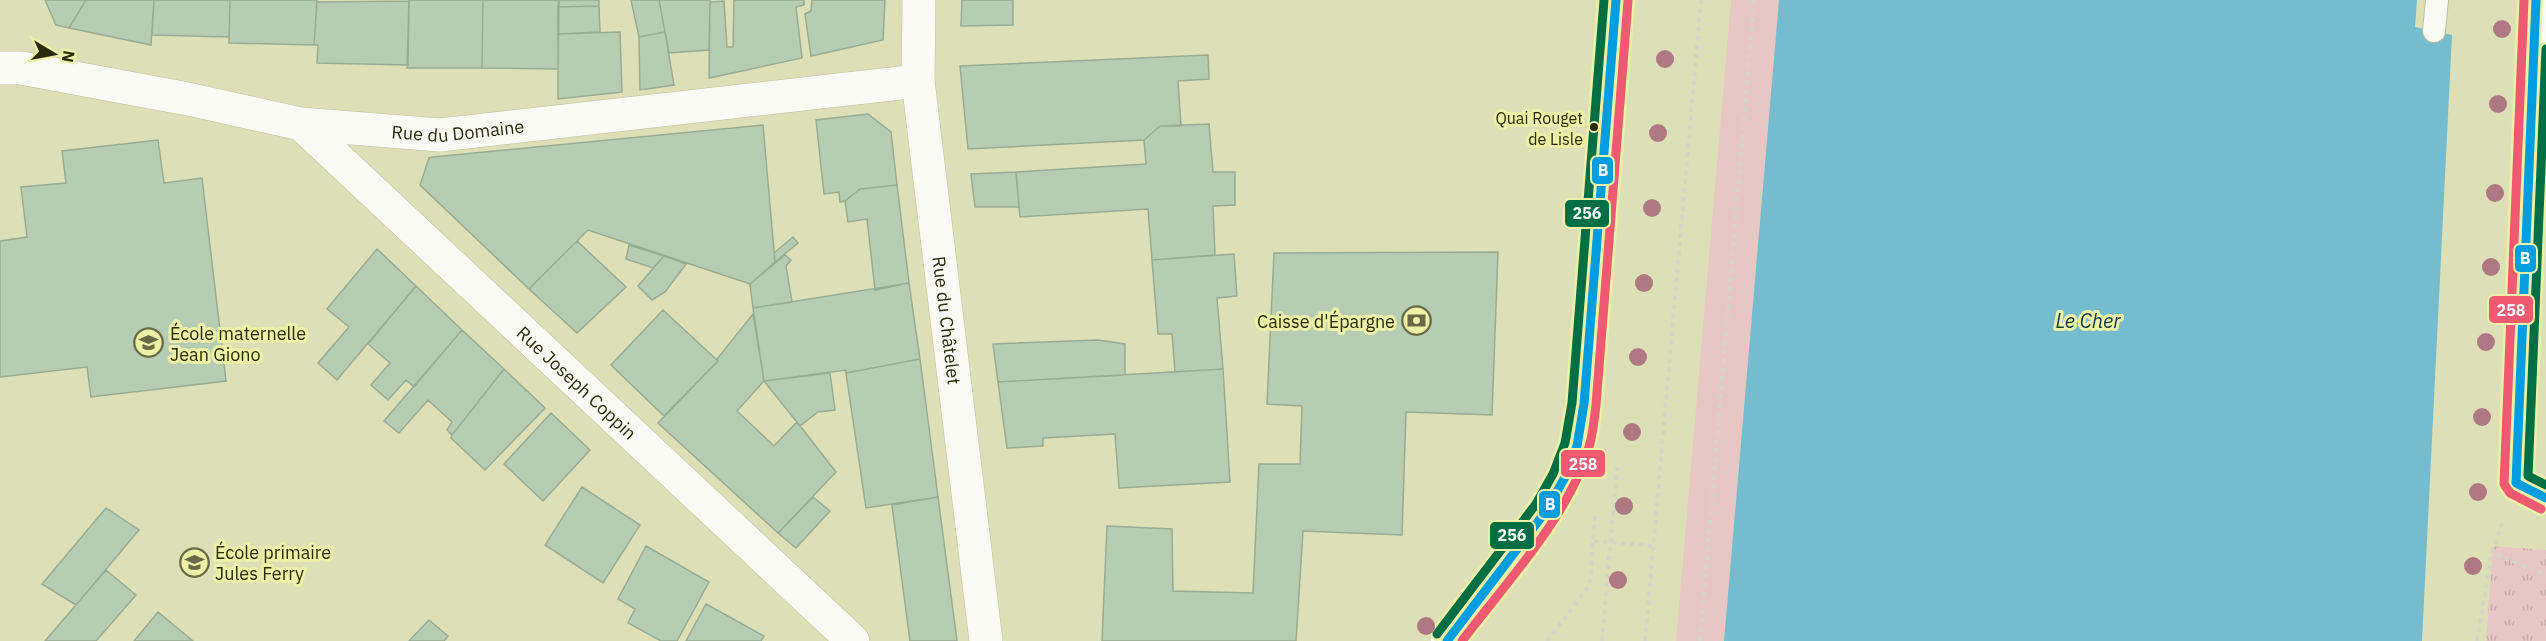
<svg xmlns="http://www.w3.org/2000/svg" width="2546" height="641" viewBox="0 0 2546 641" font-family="'IBM Plex Sans',sans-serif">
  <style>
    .grass { fill: #e8c6c3 }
    .park { fill: url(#park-tufts) }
    .water { fill: #75bccf }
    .building { fill: #b6cdb4; stroke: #98ab93; stroke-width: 1.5 }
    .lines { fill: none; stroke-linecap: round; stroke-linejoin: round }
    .lane-casing { stroke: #bdbf9e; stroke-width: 24 }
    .street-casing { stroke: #bdbf9e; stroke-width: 34 }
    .primary-casing { stroke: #bdbf9e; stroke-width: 34 }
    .path { stroke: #d4d4c7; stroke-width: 4; stroke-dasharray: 4.5 4.5; stroke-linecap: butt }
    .lane { stroke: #fafaf4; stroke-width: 22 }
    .street { stroke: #fafaf4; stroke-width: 33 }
    .primary { stroke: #fafaf4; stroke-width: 33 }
    .bus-1-casing { stroke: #ecf1a5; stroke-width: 14 }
    .bus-2-casing { stroke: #ecf1a5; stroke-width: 14 }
    .bus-3-casing { stroke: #ecf1a5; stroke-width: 14 }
    .bus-1 { stroke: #009ee1; stroke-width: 9 }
    .bus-2 { stroke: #f05972; stroke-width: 9 }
    .bus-3 { stroke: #016f45; stroke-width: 9 }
    .tree { fill: #ae7983 }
    .bus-dot { fill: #292b0b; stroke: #ecf1a5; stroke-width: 2 }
    .labels { text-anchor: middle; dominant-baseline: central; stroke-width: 6; stroke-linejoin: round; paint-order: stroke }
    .bus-label { font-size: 16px; fill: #292b0b; stroke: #ecf1a5; text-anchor: end }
    .street-label { font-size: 18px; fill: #292b0b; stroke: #ecf1a5 }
    .poi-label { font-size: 18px; fill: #292b0b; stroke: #ecf1a5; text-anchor: start }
    .water-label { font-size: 20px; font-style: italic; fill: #0f3a4e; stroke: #ecf1a5 }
    .line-badge { stroke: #ecf1a5; stroke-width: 2 }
    .badge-label { font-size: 16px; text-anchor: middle; font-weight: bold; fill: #fff }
  </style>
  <defs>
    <pattern id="park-tufts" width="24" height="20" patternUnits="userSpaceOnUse" patternTransform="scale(1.5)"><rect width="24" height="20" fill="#e8c6c3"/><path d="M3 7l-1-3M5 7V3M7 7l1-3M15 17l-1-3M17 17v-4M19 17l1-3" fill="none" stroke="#c7aaa6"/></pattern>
  </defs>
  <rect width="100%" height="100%" fill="#dde0b6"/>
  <path class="grass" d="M1731,0H1779L1724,641H1676Z"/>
  <path class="park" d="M2493,546L2546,550V641H2486Z"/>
  <path class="water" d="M1779,0H2417L2415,27L2452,35L2422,641H1724Z"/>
  <path class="building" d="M45,0H86L69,28L56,25Z
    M86,0H154L151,45L69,28Z
    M154,0H230L229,37L152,35Z
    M230,0H317L314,45L229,43Z
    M409,0H483L482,68H407Z
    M483,0H559L558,69L482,68Z
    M559,0H599V6L558,7Z
    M631,0H659L665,32L639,37Z
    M659,0H710L709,50L669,53Z
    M734,0H804V5L796,7L802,58L709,78L710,2L724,1L727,47H733Z
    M812,0H885L883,40L811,56L805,14L811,11Z
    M962,0H1013V25L961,26Z
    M409,1L408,65L317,63L318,45H314L317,2Z
    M599,6L600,32L558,34V7Z
    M620,32L622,92L558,99V34Z
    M665,32L674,85L640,90L639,37Z
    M1208,55L1209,79L1178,81L1181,126H1160L1144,140L968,149L960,66Z
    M868,114L891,132L897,185L860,189L845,201L840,202L839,192L824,194L816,120Z
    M1209,124L1213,172H1235V205L1213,206L1215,255L1152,260L1148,209L1020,217L1016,172L1146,164L1144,140L1160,126Z
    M763,125L775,262L750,284L588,230L529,289L420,185L429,158L433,157Z
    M158,140L164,183L202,178L226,381L91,397L87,367L0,377V241L27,237L21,187L66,183L62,151Z
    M1016,172L1019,207H975L971,174Z
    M897,185L909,283L875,290L867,219L848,222L845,201L860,189Z
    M793,237L798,243L775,262L774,253Z
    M577,241L626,287L577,333L529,289Z
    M629,245L664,256L653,268L626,259Z
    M377,249L416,286L337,380L318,363L349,327L327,309Z
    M1498,252L1492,415L1406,412L1402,535L1303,531L1296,641H1102L1107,526L1172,529L1173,591L1253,593L1259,464H1300L1302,406L1267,404L1274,253Z
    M1234,254L1237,296L1217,298L1223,369L1175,372L1172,334H1158L1152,260Z
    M785,255L791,260L786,266L792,302L753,308L750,284Z
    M664,256L686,264L665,292L652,300L638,286Z
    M909,283L920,359L846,373V370L764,381L753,308Z
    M416,286L462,330L414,387L406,380L388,400L371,385L390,363L368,344Z
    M663,310L718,361L664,416L611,365Z
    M753,314L764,381L737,411L774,446L797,422L836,472L778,533L658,423L718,361L717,359Z
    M462,330L504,369L452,435L447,430L452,422L428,400L399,433L384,421Z
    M1098,340L1125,344V375L998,382L993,344Z
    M920,359L938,497L866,508L846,373Z
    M504,369L545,408L485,470L451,438L452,435Z
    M1223,369L1230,482L1119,488L1115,434L1043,438V446L1007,448L998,382Z
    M830,373L835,410L818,412L800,426L764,381Z
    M551,413L590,450L543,501L504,464Z
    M582,487L640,525L603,583L545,545Z
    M813,497L830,511L796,548L778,533Z
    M938,497L957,641H910L892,505Z
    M106,508L139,530L76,605L42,584Z
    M646,546L709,582L677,641H661L628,623L635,609L618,599Z
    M106,570L136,595L96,641H45Z
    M706,604L764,636L761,641H686Z
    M158,612L193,641H134Z
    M429,620L448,636L444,641H409Z"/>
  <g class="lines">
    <defs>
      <path id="lane" d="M2434,31L2437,0"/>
      <g id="street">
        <path id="s1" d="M919,0L918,81L986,641"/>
        <path id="s2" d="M0,68H21L188,99L301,124L440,135L918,81"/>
        <path id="s3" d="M301,124L853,641"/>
      </g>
      <path id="primary" d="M2536,0L2516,483L2546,498
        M1447,641L1546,511L1564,479L1577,446L1584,404L1616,0"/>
    </defs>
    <use href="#lane" class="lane-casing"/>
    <use href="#street" class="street-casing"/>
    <use href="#primary" class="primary-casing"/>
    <path class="path" d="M2502,523L2492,552L2546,575
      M1594,541L1654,546
      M1547,641L1590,584L1595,515
      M1602,641L1617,467
      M1645,641L1701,0
      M1700,641L1754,0
      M2477,641L2492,552"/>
    <use href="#lane" class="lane"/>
    <use href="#street" class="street"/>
    <use href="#primary" class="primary"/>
    <defs>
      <path id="bus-1" d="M2536,0L2516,483L2546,498
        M1447,641L1546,511L1564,479L1577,446L1584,404L1616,0"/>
      <path id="bus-2" d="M2524,0L2504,484L2510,493L2541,509
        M1462,641C1504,585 1568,517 1588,450C1593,436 1594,420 1596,405L1628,1"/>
      <path id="bus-3" d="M2546,49L2528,476L2546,485
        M1437,634L1536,504L1553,474L1565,443L1572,403L1604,0"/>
    </defs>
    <use href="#bus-1" class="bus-1-casing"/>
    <use href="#bus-2" class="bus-2-casing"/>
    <use href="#bus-3" class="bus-3-casing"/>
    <use href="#bus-1" class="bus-1"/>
    <use href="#bus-2" class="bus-2"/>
    <use href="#bus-3" class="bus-3"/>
  </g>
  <g class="tree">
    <circle cx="2502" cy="29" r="9"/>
    <circle cx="1665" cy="59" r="9"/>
    <circle cx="2498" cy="104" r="9"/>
    <circle cx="1658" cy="133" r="9"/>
    <circle cx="2495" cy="193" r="9"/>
    <circle cx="1652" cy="208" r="9"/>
    <circle cx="2491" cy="267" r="9"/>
    <circle cx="1644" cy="283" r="9"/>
    <circle cx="2486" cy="342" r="9"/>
    <circle cx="1638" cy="357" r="9"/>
    <circle cx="2482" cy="417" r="9"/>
    <circle cx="1632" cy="432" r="9"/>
    <circle cx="2478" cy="492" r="9"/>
    <circle cx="1624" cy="506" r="9"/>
    <circle cx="2473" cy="566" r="9"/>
    <circle cx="1618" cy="580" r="9"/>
    <circle cx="1426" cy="626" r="9"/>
  </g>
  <defs>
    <symbol id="bank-ring" viewBox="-11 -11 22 22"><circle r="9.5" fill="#ecf1a5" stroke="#686a47" stroke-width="1.5"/><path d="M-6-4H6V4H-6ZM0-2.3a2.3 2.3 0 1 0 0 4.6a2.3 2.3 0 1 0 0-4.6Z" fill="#686a47"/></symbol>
    <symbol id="school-ring" viewBox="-11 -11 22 22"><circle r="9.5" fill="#ecf1a5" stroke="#686a47" stroke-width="1.5"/><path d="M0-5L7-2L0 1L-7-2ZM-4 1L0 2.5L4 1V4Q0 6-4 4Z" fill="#686a47"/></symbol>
  </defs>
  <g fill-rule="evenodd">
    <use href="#bank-ring" x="1400" y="304" width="33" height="33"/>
    <use href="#school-ring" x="132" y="326" width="33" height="33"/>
    <use href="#school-ring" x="178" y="546" width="33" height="33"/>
  </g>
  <circle class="bus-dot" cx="1594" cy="127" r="5"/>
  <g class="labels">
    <g class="bus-label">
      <text x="1583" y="118">Quai Rouget<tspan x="1583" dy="21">de Lisle</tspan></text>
    </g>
    <g class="street-label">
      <text stroke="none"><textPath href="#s2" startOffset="464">Rue du Domaine</textPath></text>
      <text stroke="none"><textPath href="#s1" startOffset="322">Rue du Châtelet</textPath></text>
      <text stroke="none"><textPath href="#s3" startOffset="378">Rue Joseph Coppin</textPath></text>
    </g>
    <g class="poi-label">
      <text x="1395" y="321" text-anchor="end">Caisse d'Épargne</text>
      <text x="170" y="333">École maternelle<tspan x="170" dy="21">Jean Giono</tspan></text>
      <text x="215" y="552">École primaire<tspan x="215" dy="21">Jules Ferry</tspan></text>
    </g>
    <g class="water-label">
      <text x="2088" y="320">Le Cher</text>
    </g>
  </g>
  <g class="line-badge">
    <rect x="1591" y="156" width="23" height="29" rx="6" fill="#009ee1"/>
    <rect x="1564" y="199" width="46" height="29" rx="6" fill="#016f45"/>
    <rect x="2514" y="244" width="23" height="29" rx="6" fill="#009ee1"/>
    <rect x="2488" y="295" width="46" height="29" rx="6" fill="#f05972"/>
    <rect x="1560" y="449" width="46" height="29" rx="6" fill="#f05972"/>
    <rect x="1538" y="490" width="23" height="29" rx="6" fill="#009ee1"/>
    <rect x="1489" y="521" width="46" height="29" rx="6" fill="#016f45"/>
  </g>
  <g class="badge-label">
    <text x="1603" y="176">B</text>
    <text x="1587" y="219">256</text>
    <text x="2525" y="264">B</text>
    <text x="2511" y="316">258</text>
    <text x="1583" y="470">258</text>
    <text x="1550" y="510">B</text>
    <text x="1512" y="541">256</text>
  </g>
  <g transform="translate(54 54) rotate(100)" stroke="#ecf1a5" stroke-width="4.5" paint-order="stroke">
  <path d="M0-4.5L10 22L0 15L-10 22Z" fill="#292b0b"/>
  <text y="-9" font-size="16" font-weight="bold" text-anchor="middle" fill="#292b0b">N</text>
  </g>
</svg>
